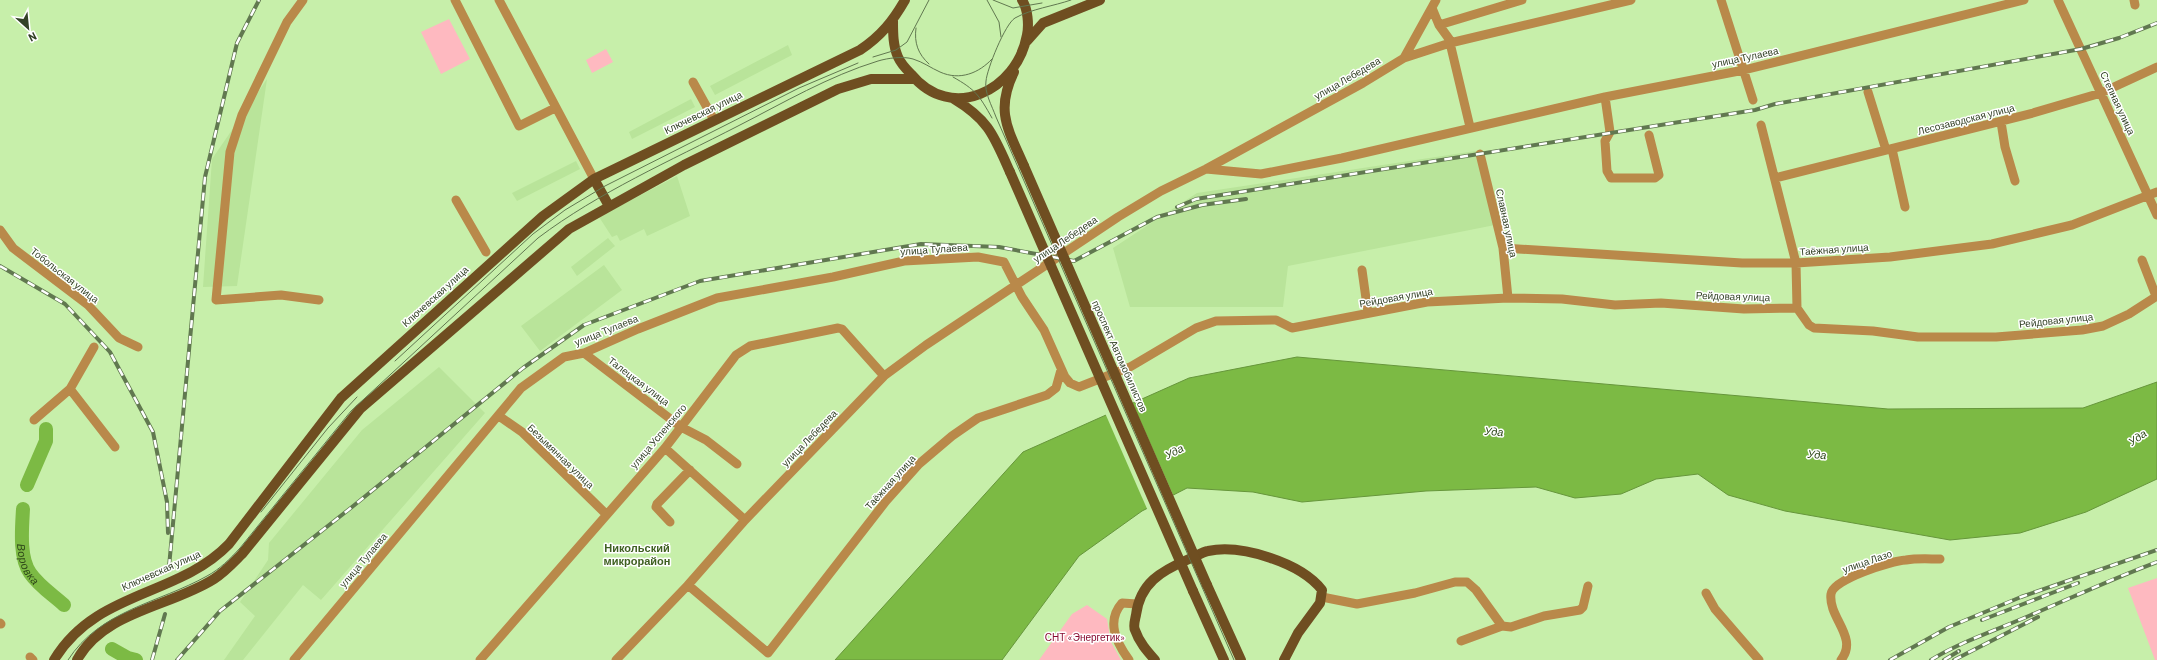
<svg xmlns="http://www.w3.org/2000/svg" width="2157" height="660" viewBox="0 0 2157 660" font-family="Barlow,sans-serif">
  <style>
    .built { fill: #b9e49a }
    .green { fill: #feb9c0 }
    .water { fill: #7cba44; stroke: #66963b }
    .pier { fill: #c7efaa }
    .lines { fill: none; stroke-linecap: round; stroke-linejoin: round }
    .river { stroke: #7cba44; stroke-width: 14 }
    .minor { stroke: #b9894a; stroke-width: 9 }
    .major { stroke: #6f4e21; stroke-width: 10 }
    .tram { stroke: #617850; stroke-width: 1 }
    .rail-casing { stroke: #617850; stroke-width: 4 }
    .rail { stroke: #fff; stroke-width: 2.5; stroke-dasharray: 8; stroke-linecap: butt }
    .major-bridge { stroke: #6f4e21; stroke-width: 10 }
    .labels { text-anchor: middle; dominant-baseline: central; stroke-width: 3; stroke-linejoin: round; paint-order: stroke }
    .street-label { font-size: 10px; fill: #334227; stroke: #fff }
    .park-label { font-size: 10px; fill: #870b31; stroke: #fff }
    .water-label { font-size: 11px; font-style: italic; fill: #2e4719; stroke: #fff }
    .neighbourhood-label { font-size: 11px; font-weight: bold; fill: #3f6021; stroke: #fff }
  </style>
  <rect width="100%" height="100%" fill="#c7efaa"/>
  <path class="built" d="M788,45L792,55L715,95L710,86Z
    M267,79L237,286L203,287L212,159Z
    M691,99L695,107L632,139L629,132Z
    M1482,150L1500,224L1288,266L1283,307H1130L1113,248L1197,193Z
    M576,161L580,169L517,201L512,193Z
    M677,176L690,216L647,236L644,229L620,241L617,235L612,237L599,217Z
    M608,238L615,246L577,276L571,267Z
    M604,265L622,290L540,351L521,326Z
    M439,367L485,413L321,600L303,585L243,660H224L255,616L240,602L268,560L269,543L362,430Z"/>
  <path class="green" d="M449,19L470,59L441,74L421,32Z
    M606,49L613,62L592,73L586,60Z
    M2157,578V660H2155L2128,588Z
    M1087,605L1107,619L1111,642L1121,660H1039L1072,614Z"/>
  <path class="water" d="M1297,357L1888,409L2083,408L2157,382V479L2086,512L2020,533L1950,540L1785,511L1728,495L1698,474L1656,479L1621,494L1575,498L1536,487L1426,491L1302,502L1253,492L1187,488L1142,511L1079,556L1002,660H835L1023,452L1189,378Z"/>
  <path class="pier" d="M1132,402L1174,497L1148,511L1105,413Z"/>
  <g class="lines">
    <g class="river">
      <path d="M27,485L46,441V429"/>
      <path id="s1" d="M23,509C22,528 19,557 30,573C39,586 53,595 64,605"/>
      <path d="M112,649L128,658L136,660"/>
    </g>
    <path class="minor" d="M303,0L287,22L242,115L230,152L216,300L281,295L319,300
      M455,0L519,126L555,108
      M499,0L594,179
      M1721,0L1753,100
      M2058,0L2157,215
      M2134,0L2135,5
      M1432,8L1439,25L1452,43
      M1439,25L1522,0
      M1450,43L1470,127
      M1404,58L1436,0
      M693,82L714,120
      M1868,92L1886,150
      M1605,97L1610,132L1605,141L1607,171L1611,178H1655L1659,175L1649,135
      M2001,122L2005,147L2015,181
      M1761,125L1796,263L1797,308
      M1892,149L1905,207
      M1480,154L1503,248L1508,298
      M1206,169L1261,174L1342,158L1605,97L1744,70L2024,0
      M1775,178L2033,113L2101,93L2157,67
      M456,200L486,252
      M0,230L13,248L88,305L119,338L138,347
      M1503,248L1742,263H1796L1890,257L1992,244L2072,225L2157,192
      M2142,260L2156,296
      M1362,270L1368,313
      M1797,308L1809,325L1814,328L1873,331L1918,337H1996L2082,330L2103,326L2129,314L2157,296
      M584,353L681,427L706,440L737,464
      M70,389L115,447
      M499,416L522,432L606,514
      M34,420L70,389L94,347
      M665,448L745,520
      M670,522L656,507L657,504L690,470
      M688,585L768,653L886,501L919,464L952,436L978,418L1047,395L1056,388L1061,370
      M1706,593L1715,609L1759,660
      M1322,597L1357,604L1415,593L1455,582H1467L1476,590L1502,626L1511,627L1544,616L1580,610L1583,607L1588,586
      M0,623L1,624
      M1461,641L1502,626
      M30,657L33,660
      M294,660L521,388L564,357L584,353L638,329L717,298L833,277L904,261L978,257L1004,262L1022,297L1044,330L1065,377L1070,383L1079,387L1130,367L1196,328L1216,321L1276,320L1292,328L1427,302L1508,298L1562,299L1615,305L1661,303L1744,309L1797,308
      M480,660L665,448L736,355L750,346L838,328L842,329L884,376
      M616,660L688,585L745,520L884,376L926,345L1118,217L1161,191L1206,169L1363,83L1404,58L1450,43L1631,0
      M1129,660C1116,642 1106,621 1122,603L1137,604
      M1841,660C1859,637 1828,618 1831,594C1833,579 1891,561 1906,560C1917,558 1929,559 1940,559"/>
    <path class="major" d="M893,21C893,33 893,46 898,57C901,64 906,69 911,74C951,123 1017,91 1027,35C1029,25 1028,9 1022,0
      M1027,41L1043,23L1100,0
      M1014,72C995,111 1008,129 1024,166
      M954,99C989,120 994,136 1010,172
      M594,179L609,206
      M1207,585L1241,660
      M1193,591L1224,660
      M54,660C96,590 178,597 229,544L341,398L543,216L594,179L860,50C881,36 893,21 905,0
      M77,660C104,611 170,607 214,579C225,572 233,563 242,554L360,409L569,229L684,165L838,89L871,79H915
      M1155,660C1147,651 1139,642 1135,630C1133,626 1135,620 1136,615C1140,583 1161,571 1189,559C1195,557 1202,552 1208,551C1242,544 1301,563 1322,590L1320,603L1298,633L1284,660"/>
    <path class="tram" d="M987,0L999,22L1001,37
      M993,0L1013,8L1042,3
      M1071,0C1054,6 1031,9 1015,18C1005,24 987,69 986,81C984,92 992,106 996,117L1234,660
      M916,28C914,43 918,54 929,64
      M873,57L896,50L907,42L929,0
      M953,77C976,90 979,95 992,118
      M395,361L533,234L565,210L605,186L799,88L858,63
      M261,512L328,428L357,397
      M68,660C100,610 159,603 207,576C220,569 230,559 240,548L351,411L538,238C599,192 670,161 738,126C783,103 829,76 878,61C888,58 903,56 913,59C923,62 931,68 940,72C960,81 979,73 992,59"/>
    <defs>
      <path id="rail" d="M1177,207L1196,199L1755,110L1775,104L2081,49L2119,38L2157,23
        M0,266L65,304L110,352L153,432L167,502L168,533
        M169,567L205,177L237,43L259,0
        M1982,620L2078,583
        M152,660L165,614
        M177,660L220,611L352,507L523,368L584,325L700,281L921,244L999,247L1074,261L1157,217L1202,205L1246,199
        M1890,660L1949,627L2021,597L2157,550
        M1931,660C1962,641 1997,630 2031,615C2073,597 2114,578 2157,562
        M1944,660L1959,651
        M1954,660L2038,617"/>
    </defs>
    <use href="#rail" class="rail-casing"/>
    <use href="#rail" class="rail"/>
    <path class="major-bridge" d="M1024,166L1207,585
      M1010,172L1193,591"/>
  </g>
  <g class="labels">
    <g class="street-label">
      <text transform="translate(1745 57) rotate(-12)">улица Тулаева</text>
      <text transform="translate(1347 78) rotate(-30)">улица Лебедева</text>
      <text transform="translate(2118 103) rotate(65)">Степная улица</text>
      <text transform="translate(703 112) rotate(-26)">Ключевская улица</text>
      <text transform="translate(1966 119) rotate(-14)">Лесозаводская улица</text>
      <text transform="translate(1507 223) rotate(78)">Славная улица</text>
      <text transform="translate(1065 239) rotate(-34)">улица Лебедева</text>
      <text transform="translate(934 249) rotate(-4)">улица Тулаева</text>
      <text transform="translate(1834 249) rotate(-4)">Таёжная улица</text>
      <text transform="translate(65 275) rotate(38)">Тобольская улица</text>
      <text transform="translate(435 296) rotate(-42)">Ключевская улица</text>
      <text transform="translate(1733 296) rotate(2)">Рейдовая улица</text>
      <text transform="translate(1396 297) rotate(-10)">Рейдовая улица</text>
      <text transform="translate(2056 320) rotate(-6)">Рейдовая улица</text>
      <text transform="translate(606 330) rotate(-22)">улица Тулаева</text>
      <text transform="translate(1120 356) rotate(66)">проспект Автомобилистов</text>
      <text transform="translate(639 381) rotate(37)">Талецкая улица</text>
      <text transform="translate(658 436) rotate(-50)">улица Успенского</text>
      <text transform="translate(809 438) rotate(-46)">улица Лебедева</text>
      <text transform="translate(561 456) rotate(44)">Безымянная улица</text>
      <text transform="translate(890 482) rotate(-48)">Таёжная улица</text>
      <text transform="translate(363 560) rotate(-50)">улица Тулаева</text>
      <text transform="translate(1867 561) rotate(-19)">улица Лазо</text>
      <text transform="translate(161 570) rotate(-24)">Ключевская улица</text>
    </g>
    <g class="park-label">
      <text x="1085" y="637">СНТ «Энергетик»</text>
    </g>
    <g class="water-label">
      <text transform="translate(1494 431) rotate(4)">Уда</text>
      <text transform="translate(2137 437) rotate(-35)">Уда</text>
      <text transform="translate(1174 451) rotate(-26)">Уда</text>
      <text transform="translate(1817 454) rotate(4)">Уда</text>
      <text stroke="none"><textPath href="#s1" startOffset="56">Воровка</textPath></text>
    </g>
    <g class="neighbourhood-label">
      <text x="637" y="547">Никольский<tspan x="637" dy="13">микрорайон</tspan></text>
    </g>
  </g>
  <g transform="translate(28 28) rotate(153)" stroke="#ffffff" stroke-width="3" paint-order="stroke">
  <path d="M0-3L7 15L0 10L-7 15Z" fill="#334227"/>
  <text y="-6" font-size="11" font-weight="bold" text-anchor="middle" fill="#334227">N</text>
  </g>
</svg>
